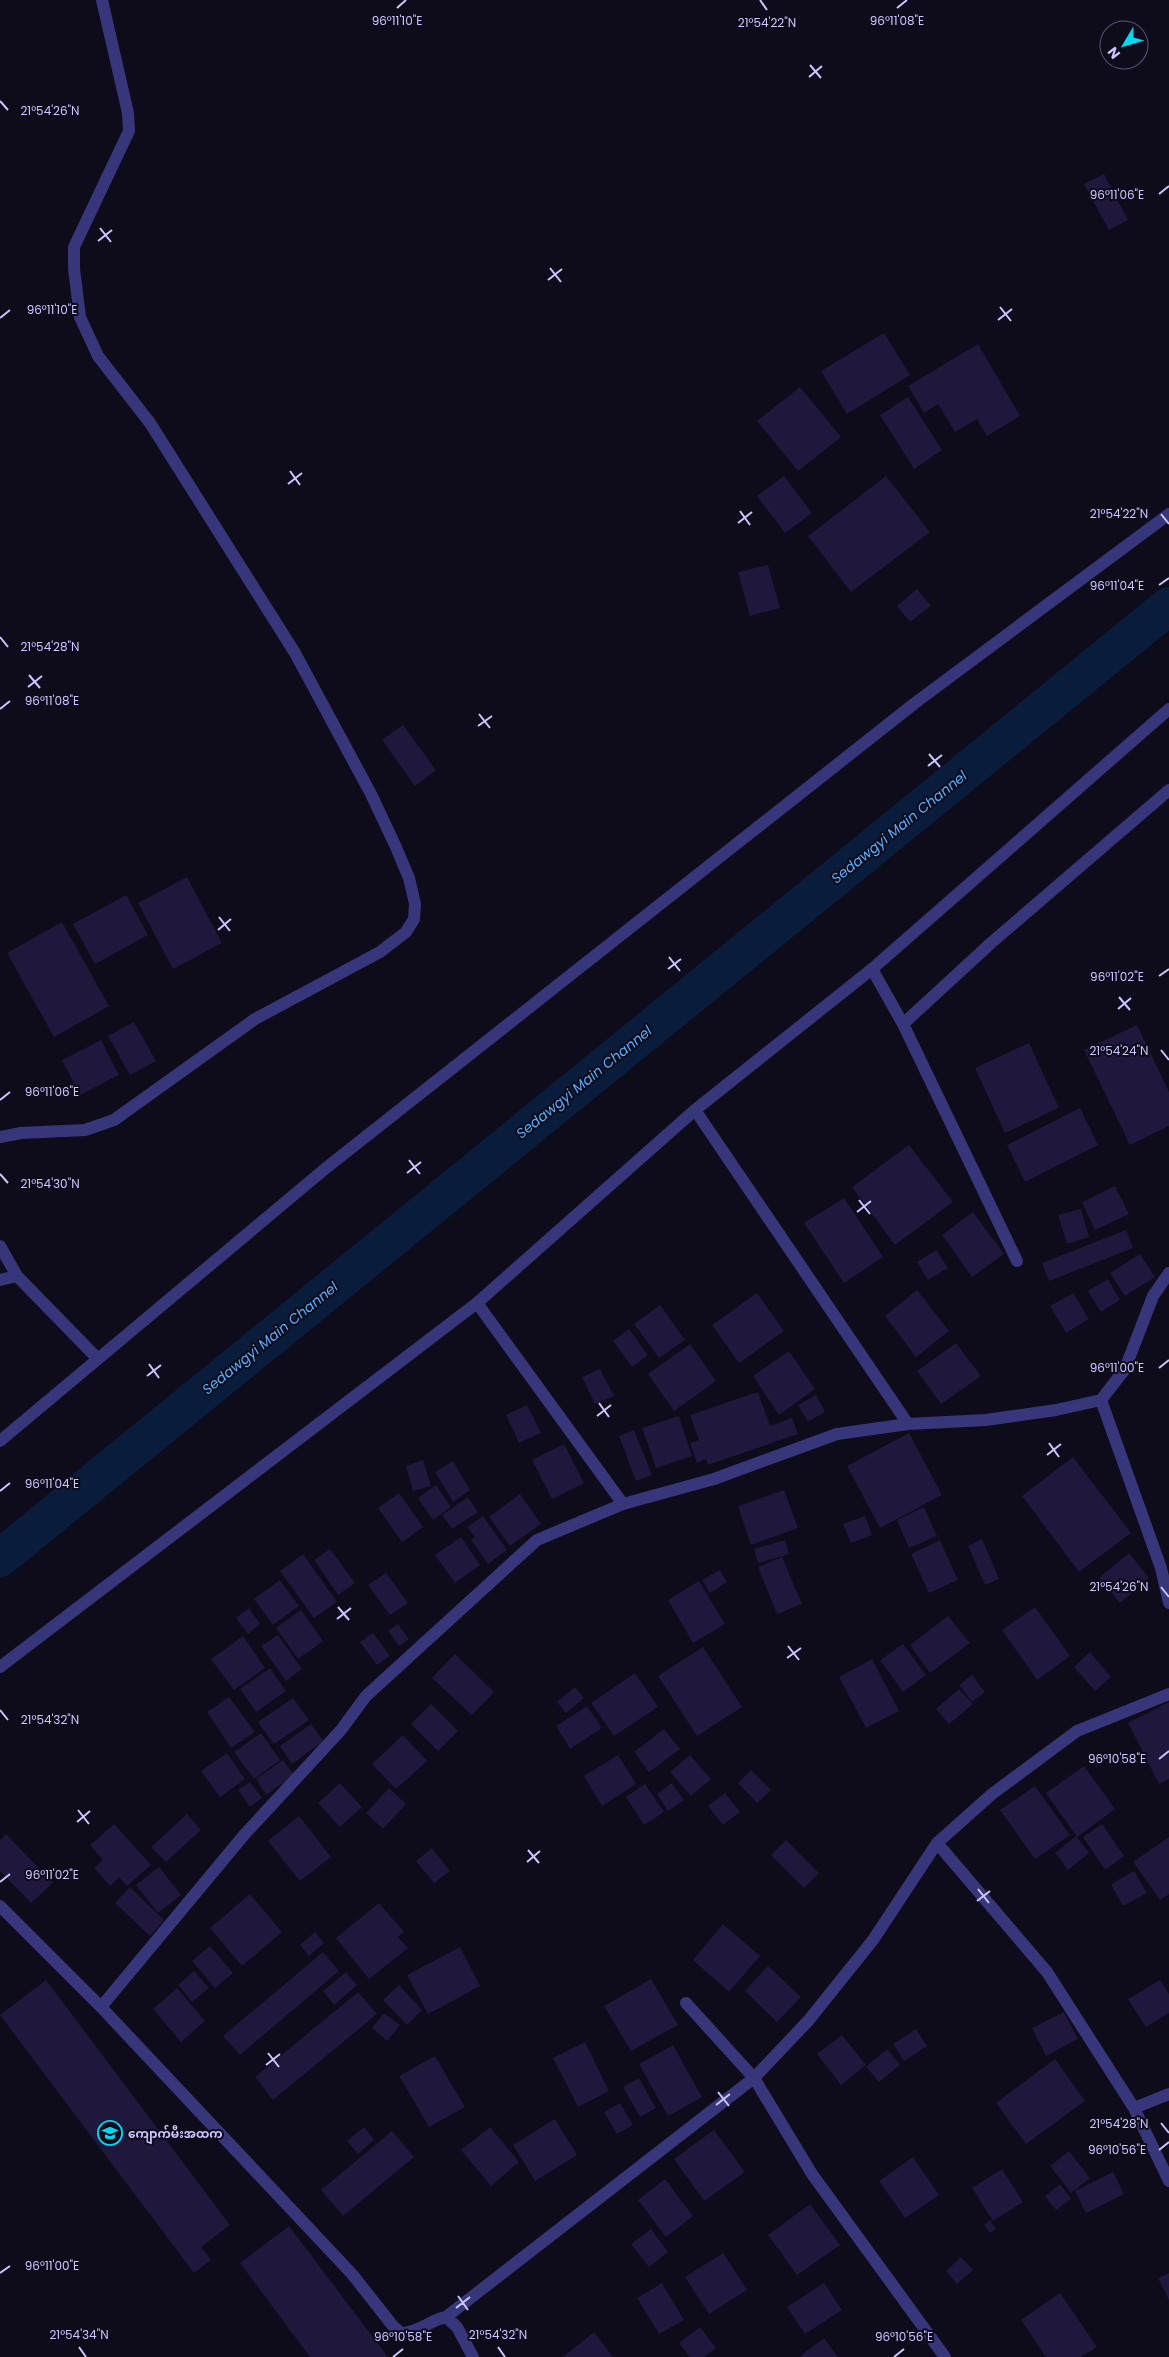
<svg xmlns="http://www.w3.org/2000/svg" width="1169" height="2357" viewBox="0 0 1169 2357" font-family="Poppins,'Noto Sans Myanmar',sans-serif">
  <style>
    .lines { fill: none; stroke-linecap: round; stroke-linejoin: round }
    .canal { stroke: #0a1c3b; stroke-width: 38 }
    .building { fill: #1f173c }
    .minor { stroke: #38367b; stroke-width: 12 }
    .tertiary { stroke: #38367b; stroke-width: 12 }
    .ticks { fill: none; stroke: #ccc5ff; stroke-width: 2 }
    .labels { text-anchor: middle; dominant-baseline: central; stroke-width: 4; stroke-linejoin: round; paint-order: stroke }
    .poi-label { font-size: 12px; font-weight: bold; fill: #ccc5ff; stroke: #0e0b1b; text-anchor: start }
    .water-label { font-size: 14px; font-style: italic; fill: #53afff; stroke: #0e0b1b }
    .ticks-label { font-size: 12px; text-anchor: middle; fill: #ccc5ff; stroke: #0e0b1b; stroke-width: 4; stroke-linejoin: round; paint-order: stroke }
  </style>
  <rect width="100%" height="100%" fill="#0e0b1b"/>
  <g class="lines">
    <path class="canal" d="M0,1558L1169,606"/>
  </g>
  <path class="building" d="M1104,174L1128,220L1109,230L1084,184Z
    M884,333L910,375L847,414L821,371Z
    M978,344L1020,416L987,436L977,419L955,432L938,404L924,413L908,386Z
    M800,387L841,437L798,471L757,421Z
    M908,397L942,450L914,469L880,415Z
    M784,476L812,513L785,533L757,496Z
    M886,476L930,532L851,592L808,536Z
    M768,565L780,608L750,616L738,572Z
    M917,589L931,606L910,622L897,606Z
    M403,725L436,770L415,786L382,740Z
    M187,877L222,943L173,969L138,903Z
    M126,895L148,935L95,964L73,924Z
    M62,922L109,1006L54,1037L7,953Z
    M134,1022L156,1061L130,1075L108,1036Z
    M1137,1025L1169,1092V1126L1130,1145L1084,1050Z
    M101,1040L119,1075L80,1095L62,1060Z
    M1029,1043L1059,1108L1005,1133L975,1068Z
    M1080,1108L1098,1145L1025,1182L1007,1145Z
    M909,1145L953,1202L895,1245L852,1187Z
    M1115,1186L1129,1214L1095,1230L1082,1202Z
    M844,1198L883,1257L844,1283L804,1223Z
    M1081,1209L1089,1237L1067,1244L1058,1215Z
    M973,1212L1004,1254L972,1277L942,1235Z
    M1126,1230L1133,1248L1049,1281L1042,1263Z
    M936,1250L948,1268L928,1280L917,1262Z
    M1140,1254L1155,1277L1125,1296L1110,1273Z
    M1108,1279L1120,1300L1101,1312L1088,1291Z
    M917,1290L949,1331L916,1357L885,1316Z
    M757,1293L784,1331L739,1363L712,1325Z
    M1073,1293L1089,1319L1066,1333L1050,1306Z
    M660,1305L685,1340L659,1358L634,1324Z
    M629,1329L648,1355L632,1367L613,1341Z
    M956,1343L981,1376L941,1404L917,1371Z
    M690,1344L716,1381L674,1411L648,1374Z
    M789,1351L815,1389L779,1415L753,1376Z
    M600,1369L614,1396L595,1404L582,1377Z
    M758,1392L770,1426L792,1418L798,1434L708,1465L706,1459L697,1463L690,1443L699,1440L690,1415Z
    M816,1395L825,1412L808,1422L798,1405Z
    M527,1405L541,1433L519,1443L506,1415Z
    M679,1416L692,1456L656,1468L642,1428Z
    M634,1430L652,1475L636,1481L619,1436Z
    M909,1433L942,1495L880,1528L847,1466Z
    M564,1444L584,1483L552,1499L532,1460Z
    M1073,1457L1131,1533L1079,1572L1022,1496Z
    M423,1460L431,1486L413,1491L406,1466Z
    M453,1461L470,1490L453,1502L435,1472Z
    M436,1485L451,1507L433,1520L418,1498Z
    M784,1490L798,1528L751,1545L738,1506Z
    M399,1493L423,1527L402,1542L378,1508Z
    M520,1494L541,1524L510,1546L489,1517Z
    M468,1497L478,1512L452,1529L442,1515Z
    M924,1507L937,1536L909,1548L897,1520Z
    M483,1516L507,1550L488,1564L471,1540L475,1537L467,1527Z
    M865,1516L872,1535L851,1543L843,1524Z
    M461,1537L480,1565L455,1583L435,1555Z
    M982,1539L999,1579L985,1585L968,1546Z
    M785,1540L789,1554L758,1563L754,1549Z
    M940,1540L958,1580L929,1593L911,1554Z
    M330,1549L355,1583L338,1595L314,1560Z
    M1129,1553L1149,1578L1120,1603L1099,1578Z
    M303,1554L337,1602L314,1618L280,1571Z
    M782,1557L802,1604L777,1614L758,1567Z
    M720,1570L727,1582L710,1593L702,1580Z
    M386,1573L408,1603L390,1615L368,1585Z
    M280,1580L299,1606L273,1625L254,1599Z
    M699,1581L725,1624L693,1643L668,1600Z
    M1035,1607L1070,1656L1037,1680L1002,1630Z
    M249,1608L260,1624L248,1634L236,1618Z
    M301,1610L323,1641L298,1659L276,1628Z
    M948,1616L970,1643L930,1673L910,1645Z
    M398,1624L409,1639L399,1646L388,1631Z
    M373,1633L390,1656L377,1665L360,1642Z
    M278,1635L302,1669L286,1681L261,1646Z
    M243,1636L265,1668L234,1690L211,1659Z
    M903,1644L926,1675L903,1692L880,1660Z
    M703,1647L742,1707L697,1736L658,1676Z
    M1090,1652L1111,1677L1095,1691L1074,1667Z
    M455,1654L494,1692L472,1715L432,1678Z
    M872,1659L899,1711L866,1728L839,1677Z
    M270,1668L286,1691L256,1712L240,1689Z
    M635,1673L658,1707L614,1736L591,1703Z
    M972,1675L985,1692L972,1702L959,1685Z
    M575,1687L584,1698L566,1713L557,1702Z
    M959,1689L973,1704L949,1724L936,1709Z
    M229,1697L255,1732L231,1748L207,1712Z
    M293,1698L309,1720L274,1744L258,1722Z
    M1169,1702V1779L1159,1784L1128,1723Z
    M431,1704L458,1731L438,1751L411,1724Z
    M587,1706L602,1728L570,1749L556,1726Z
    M311,1724L323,1741L292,1764L280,1746Z
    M664,1729L680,1749L649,1772L634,1752Z
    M261,1733L280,1760L254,1779L234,1752Z
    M403,1735L427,1761L396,1789L372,1764Z
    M227,1753L245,1779L220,1797L201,1771Z
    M618,1755L636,1784L602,1806L584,1776Z
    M690,1755L711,1779L691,1796L670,1772Z
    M283,1760L294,1775L266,1795L256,1779Z
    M1084,1766L1115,1809L1077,1837L1046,1793Z
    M751,1770L771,1790L757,1803L738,1783Z
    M250,1782L262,1798L250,1807L238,1790Z
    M340,1783L362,1807L340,1827L318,1803Z
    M672,1783L684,1800L668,1811L657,1794Z
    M645,1784L664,1812L644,1825L626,1797Z
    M1035,1786L1070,1835L1035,1859L1000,1810Z
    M389,1788L406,1804L383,1829L366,1813Z
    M725,1793L740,1812L723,1825L708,1806Z
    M187,1814L201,1830L166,1862L151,1847Z
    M299,1816L331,1857L300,1881L268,1841Z
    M114,1824L151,1865L127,1886L119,1877L110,1886L94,1868L103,1860L90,1845Z
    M1102,1824L1124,1856L1105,1870L1083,1837Z
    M6,1834L53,1883L31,1903L0,1871V1840Z
    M1076,1836L1089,1853L1068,1870L1055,1853Z
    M1169,1837V1894L1160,1900L1133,1862Z
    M786,1840L819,1873L804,1888L771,1855Z
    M432,1848L450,1871L434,1883L416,1861Z
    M159,1867L181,1895L158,1913L136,1885Z
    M1134,1871L1147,1893L1123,1906L1111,1884Z
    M130,1887L164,1920L150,1936L115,1903Z
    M250,1894L282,1932L242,1966L210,1928Z
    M379,1903L404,1932L398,1937L408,1948L369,1979L336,1938Z
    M723,1924L760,1956L729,1992L693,1960Z
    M315,1932L324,1943L309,1956L300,1945Z
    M210,1946L233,1973L215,1988L192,1961Z
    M460,1947L480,1986L428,2014L407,1975Z
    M323,1952L339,1971L240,2055L223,2036Z
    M768,1966L801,1997L777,2022L745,1991Z
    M194,1971L209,1988L192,2002L178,1985Z
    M346,1972L357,1985L334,2005L323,1991Z
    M651,1979L678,2025L631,2051L604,2006Z
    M46,1980L230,2225L201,2247L211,2260L194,2273L0,2015Z
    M1160,1980L1169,1994V2013L1146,2027L1128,1999Z
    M399,1985L422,2010L407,2025L383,2000Z
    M177,1988L205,2021L181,2042L153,2009Z
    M358,1992L377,2014L273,2100L255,2077Z
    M1064,2012L1078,2039L1046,2056L1032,2028Z
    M384,2013L400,2025L387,2041L372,2028Z
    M916,2029L927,2046L904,2061L893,2044Z
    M842,2035L866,2065L841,2085L817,2054Z
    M585,2042L609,2091L578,2107L553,2058Z
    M673,2045L702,2097L668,2116L639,2064Z
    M887,2049L900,2065L879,2082L866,2067Z
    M435,2056L465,2107L429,2127L399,2076Z
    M1055,2059L1085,2101L1026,2144L996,2103Z
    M639,2078L656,2108L640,2117L623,2087Z
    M620,2103L633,2125L617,2134L604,2112Z
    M555,2119L577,2155L535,2181L513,2145Z
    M364,2127L374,2140L358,2154L347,2141Z
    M490,2127L519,2162L491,2186L461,2150Z
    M714,2130L745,2172L704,2201L674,2159Z
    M392,2131L414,2157L343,2216L321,2190Z
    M1069,2151L1090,2178L1071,2193L1050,2166Z
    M913,2157L939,2195L905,2218L879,2181Z
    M1002,2169L1023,2202L993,2221L972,2188Z
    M1113,2172L1124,2194L1086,2213L1075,2191Z
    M665,2179L693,2216L666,2237L638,2200Z
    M1060,2184L1071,2199L1056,2210L1045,2196Z
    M810,2204L840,2245L797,2275L768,2235Z
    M990,2220L996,2229L990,2233L984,2225Z
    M289,2226L388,2357H310L240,2263Z
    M651,2229L668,2252L649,2267L631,2244Z
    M723,2253L747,2290L709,2314L685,2277Z
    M961,2257L973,2270L957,2284L946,2271Z
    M1169,2273V2300L1158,2278Z
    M662,2283L684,2320L659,2334L637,2298Z
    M824,2283L842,2310L805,2334L787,2307Z
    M1060,2293L1097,2347L1081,2357H1046L1021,2320Z
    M700,2327L716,2348L704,2357H690L679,2343Z
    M594,2332L613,2357H563Z
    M824,2338L838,2357H799Z"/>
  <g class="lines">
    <path class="minor" d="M872,969L903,1024L1017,1261
      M903,1024L991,943L1169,790
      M695,1110L908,1424
      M0,1137L21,1133L85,1130L114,1120L255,1019L380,952L406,932L414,919L415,904L409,878L395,845L371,794L295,653L150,423L98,356L80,317L74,269V247L129,131L128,113L102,0
      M0,1246L17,1276L98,1359
      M0,1280L17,1276
      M477,1303L623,1504
      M1101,1400L1161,1568L1169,1603
      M0,1441L326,1168L915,703L1169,514
      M937,1843L1047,1972L1134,2108L1169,2181
      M0,1906L101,2007L352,2274L393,2326L401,2333C418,2333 430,2320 446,2317L457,2327L473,2357
      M686,2003L754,2078L812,2174L945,2357
      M101,2007L244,1835L341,1730L366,1696L537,1540L623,1504L714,1479L837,1434L908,1424L986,1420L1056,1410L1101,1400L1125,1369L1153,1296L1169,1273
      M1134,2108L1169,2094
      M446,2317L754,2078L808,2021L873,1940L937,1843L992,1794L1077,1731L1169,1694"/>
    <path class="tertiary" d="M0,1667L477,1303L695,1110L872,969L1169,709"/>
  </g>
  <path class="ticks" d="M760,0L767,10M397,8L406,0M897,8L907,0M810,65L821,78M809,77L822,66M0,101L8,110M1159,194L1169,186M100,228L111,242M98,241L112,230M550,268L561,282M548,280L562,269M1000,307L1011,321M0,318L10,310M998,320L1012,309M290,471L300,485M288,484L302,473M740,511L750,525M1161,514L1169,524M738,523L752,512M1159,585L1169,578M0,637L8,647M29,675L40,688M28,687L42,676M0,709L10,701M479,714L490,728M478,726L492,716M929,754L940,767M928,766L942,755M219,917L230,931M218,930L231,919M669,957L680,971M668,969L681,959M1159,976L1169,969M1119,997L1130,1010M1118,1009L1131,998M1161,1050L1169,1060M0,1100L10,1092M409,1160L420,1174M407,1173L421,1162M0,1174L8,1183M859,1200L870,1214M857,1212L871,1201M149,1364L159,1378M1159,1368L1169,1360M147,1376L161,1365M599,1403L609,1417M597,1416L611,1405M1049,1443L1059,1457M1047,1455L1061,1444M0,1491L10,1483M1161,1587L1169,1597M338,1607L349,1620M337,1619L351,1608M788,1646L799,1660M787,1658L801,1648M0,1710L8,1720M1159,1759L1169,1751M78,1810L89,1824M77,1822L90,1811M528,1850L539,1863M527,1862L540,1851M0,1882L10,1874M978,1889L989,1903M977,1901L990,1891M268,2053L279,2067M266,2065L280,2054M718,2092L729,2106M716,2105L730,2094M1161,2123L1169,2133M1159,2150L1169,2142M0,2273L10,2266M458,2296L468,2310M456,2308L470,2297M79,2347L86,2357M498,2347L505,2357M393,2357L403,2349M894,2357L904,2349"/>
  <defs>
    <symbol id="school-ring" viewBox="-11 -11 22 22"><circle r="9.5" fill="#0e0b1b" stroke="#00d7f0" stroke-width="1.5"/><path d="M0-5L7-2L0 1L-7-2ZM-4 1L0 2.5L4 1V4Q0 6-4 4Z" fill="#00d7f0"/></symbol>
  </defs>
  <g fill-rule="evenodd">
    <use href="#school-ring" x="96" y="2119" width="28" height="28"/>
  </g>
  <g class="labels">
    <g class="poi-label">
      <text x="128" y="2133">ကျောက်မီးအထက</text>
    </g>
    <g class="water-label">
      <text transform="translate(899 827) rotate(-39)">Sedawgyi Main Channel</text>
      <text transform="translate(584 1082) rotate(-39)">Sedawgyi Main Channel</text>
      <text transform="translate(270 1338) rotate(-39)">Sedawgyi Main Channel</text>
    </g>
  </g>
  <g class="ticks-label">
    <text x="397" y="25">96°11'10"E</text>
    <text x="897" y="25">96°11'08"E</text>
    <text x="767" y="27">21°54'22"N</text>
    <text x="50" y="115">21°54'26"N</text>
    <text x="1117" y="199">96°11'06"E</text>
    <text x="52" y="314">96°11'10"E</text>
    <text x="1119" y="518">21°54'22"N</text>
    <text x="1117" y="590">96°11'04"E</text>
    <text x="50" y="651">21°54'28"N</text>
    <text x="52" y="705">96°11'08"E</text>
    <text x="1117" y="981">96°11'02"E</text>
    <text x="1119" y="1055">21°54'24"N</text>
    <text x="52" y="1096">96°11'06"E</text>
    <text x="50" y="1188">21°54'30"N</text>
    <text x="1117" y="1372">96°11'00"E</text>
    <text x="52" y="1488">96°11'04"E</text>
    <text x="1119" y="1591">21°54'26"N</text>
    <text x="50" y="1724">21°54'32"N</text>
    <text x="1117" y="1763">96°10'58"E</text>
    <text x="52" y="1879">96°11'02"E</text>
    <text x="1119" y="2128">21°54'28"N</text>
    <text x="1117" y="2154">96°10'56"E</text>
    <text x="52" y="2270">96°11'00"E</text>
    <text x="79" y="2339">21°54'34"N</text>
    <text x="498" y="2339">21°54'32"N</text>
    <text x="403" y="2341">96°10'58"E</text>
    <text x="904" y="2341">96°10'56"E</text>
  </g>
  <g transform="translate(1124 45) rotate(232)"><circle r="24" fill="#0e0b1b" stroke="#5a5576"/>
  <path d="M0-4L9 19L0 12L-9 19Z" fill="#00d7f0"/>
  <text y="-8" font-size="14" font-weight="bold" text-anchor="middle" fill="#ccc5ff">N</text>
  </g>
</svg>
